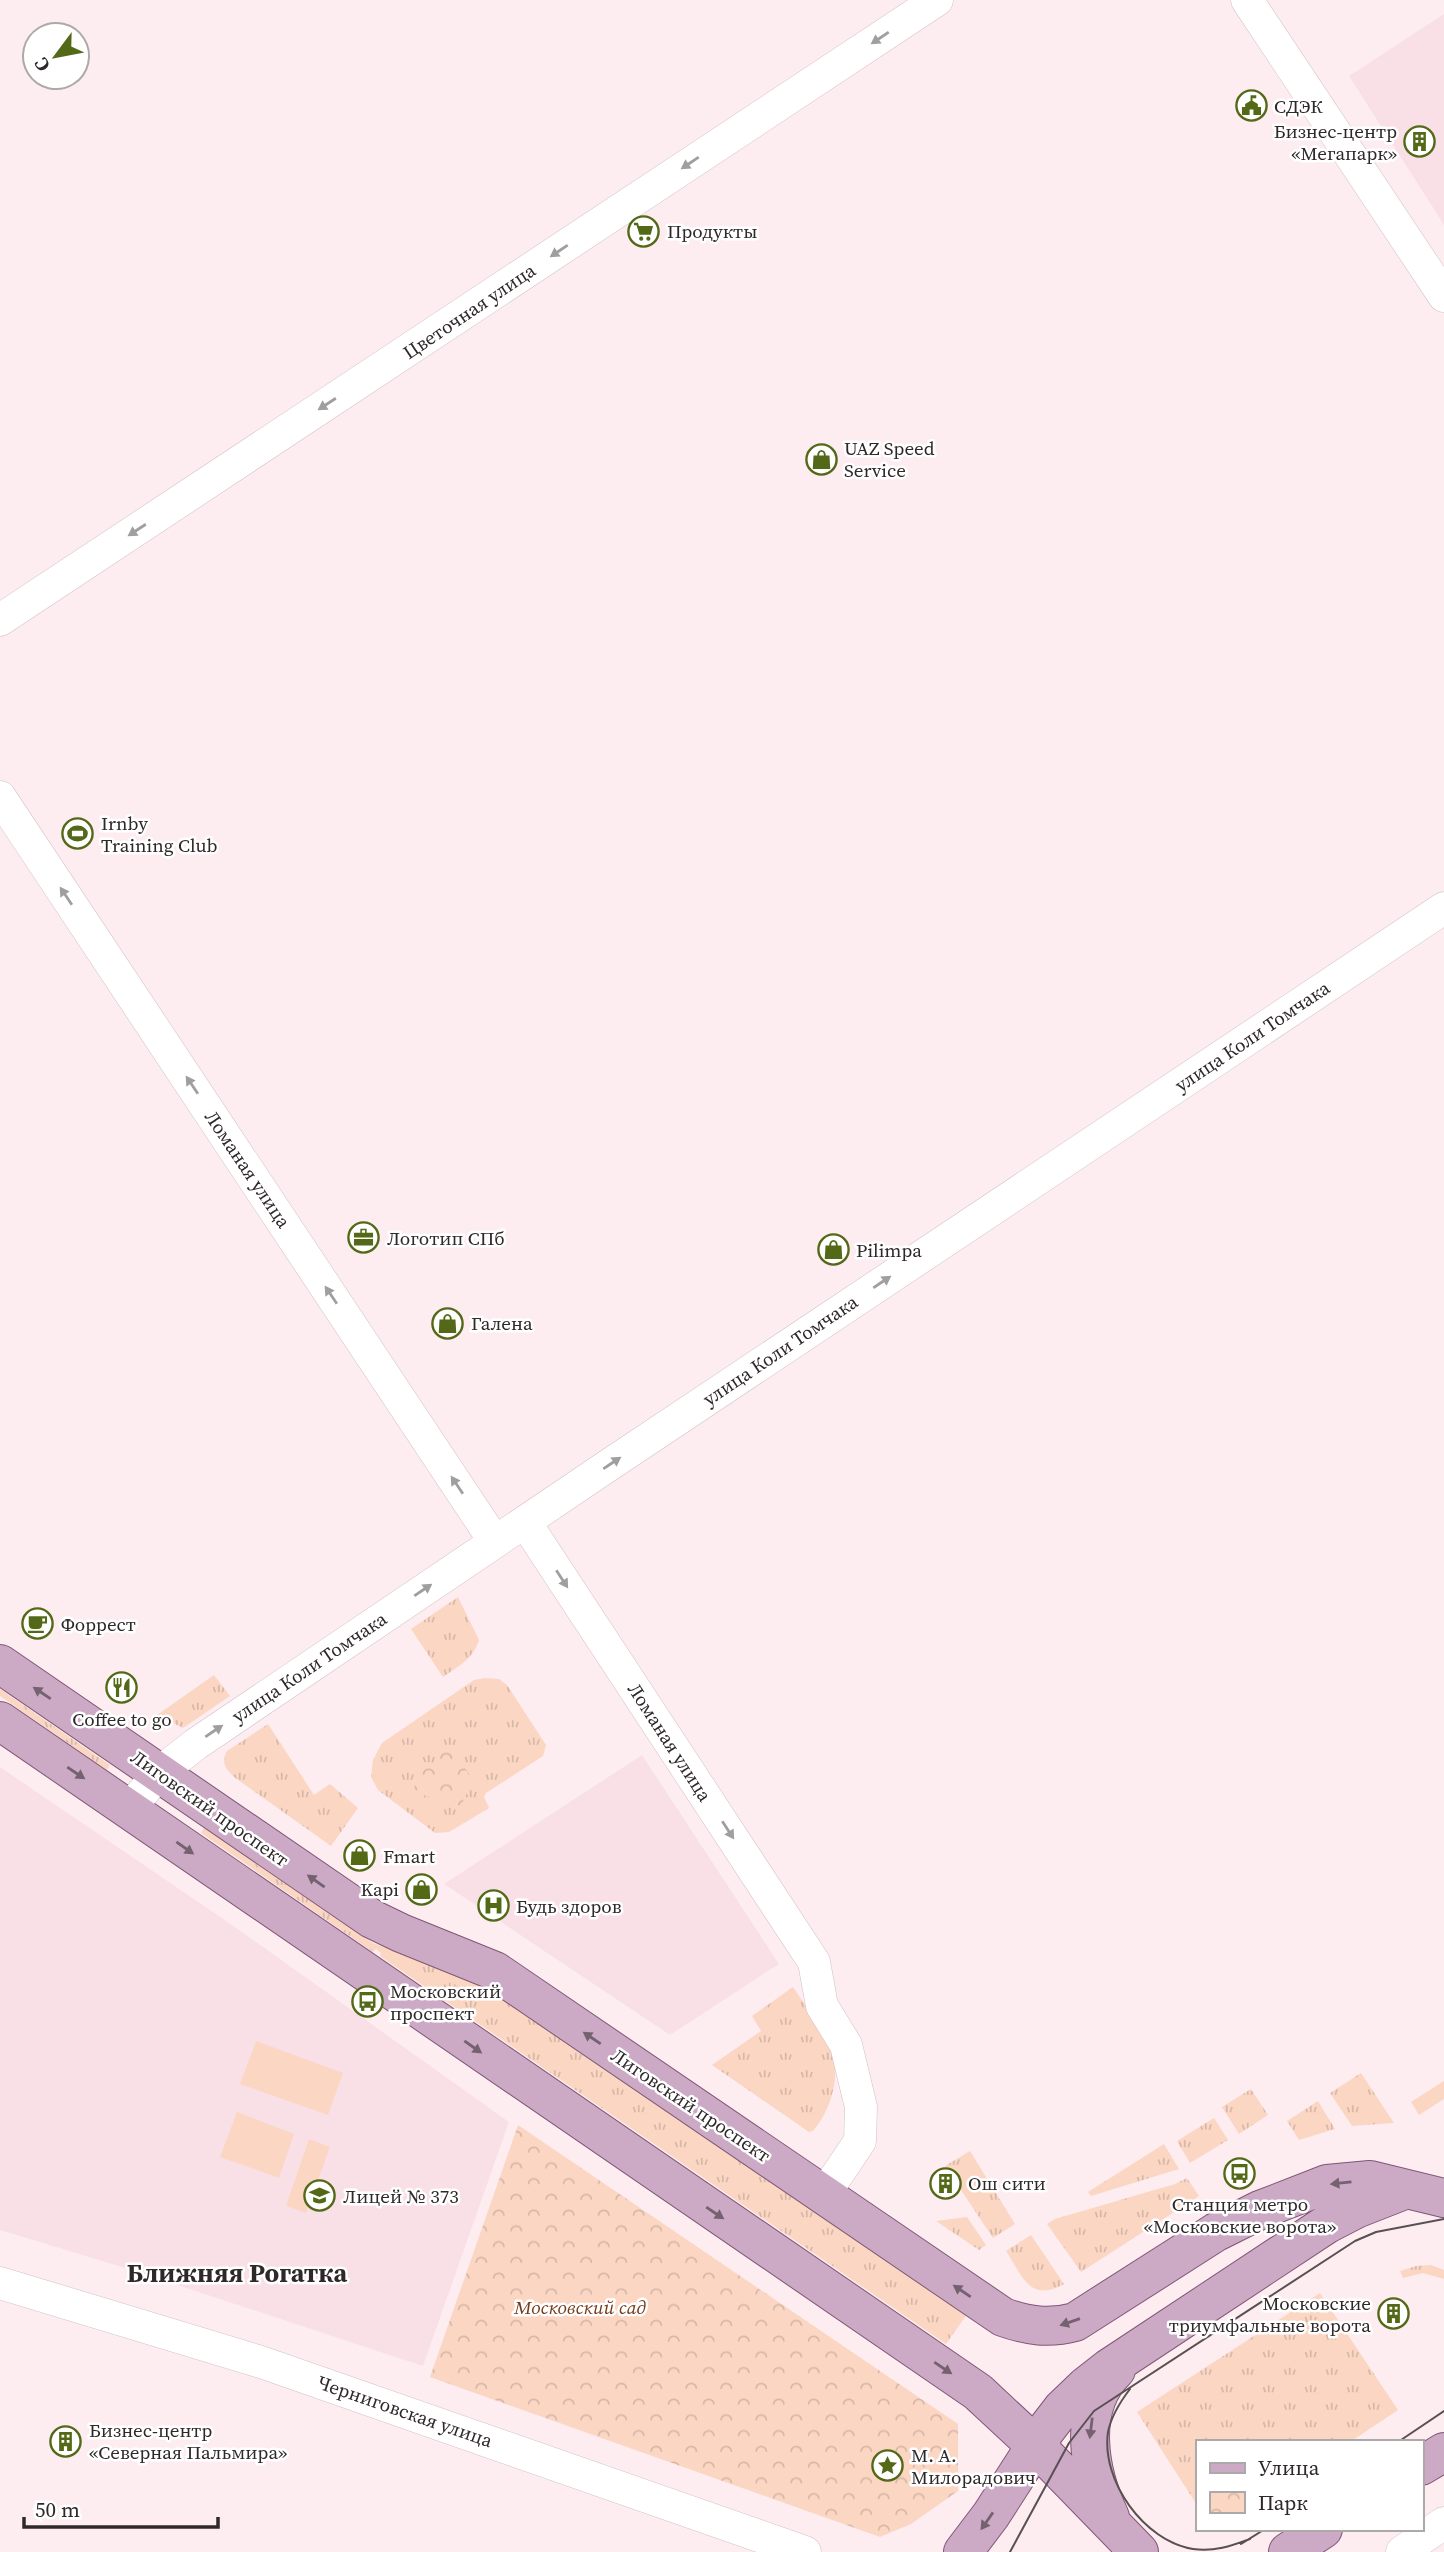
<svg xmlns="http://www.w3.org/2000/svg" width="1444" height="2552" viewBox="0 0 1444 2552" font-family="'Source Serif 4',serif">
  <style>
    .built { fill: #f9e0e7 }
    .grass { fill: url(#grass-tufts) }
    .park { fill: url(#park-crowns) }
    .garden { fill: #fbd6c3 }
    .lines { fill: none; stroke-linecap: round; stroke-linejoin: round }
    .minor-casing { stroke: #d1c1c6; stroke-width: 33 }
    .primary-casing { stroke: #7f5775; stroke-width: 40 }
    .minor { stroke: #fff; stroke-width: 32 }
    .primary { stroke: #cca9c5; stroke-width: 38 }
    .tram { stroke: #585052; stroke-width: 2 }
    .oneway { fill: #a19e9f }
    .oneway2 { fill: #756270 }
    .labels { text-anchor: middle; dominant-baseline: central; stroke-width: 5; stroke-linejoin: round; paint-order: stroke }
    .poi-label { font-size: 19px; fill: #2e282a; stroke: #fff; text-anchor: start }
    .street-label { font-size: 19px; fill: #2e282a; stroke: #fff }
    .park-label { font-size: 19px; font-style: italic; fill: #733a18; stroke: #fff }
    .district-label { font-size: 26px; font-weight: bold; fill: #2e282a; stroke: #fff }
  </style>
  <defs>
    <pattern id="grass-tufts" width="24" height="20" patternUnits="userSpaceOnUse" patternTransform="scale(1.75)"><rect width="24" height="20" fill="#fbd6c3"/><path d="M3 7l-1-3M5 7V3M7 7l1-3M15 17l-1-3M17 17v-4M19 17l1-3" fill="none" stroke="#d7b8a8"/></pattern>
    <pattern id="park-crowns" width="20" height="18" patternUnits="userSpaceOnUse" patternTransform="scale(1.75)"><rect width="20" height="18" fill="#fbd6c3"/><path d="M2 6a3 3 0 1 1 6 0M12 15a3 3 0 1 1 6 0" fill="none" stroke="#d7b8a8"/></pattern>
  </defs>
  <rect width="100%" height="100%" fill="#fdedf1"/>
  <path class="built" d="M1444,14V225L1349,76Z
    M642,1755L779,1964L670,2035L444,1884Z
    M0,1767L235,1927L509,2122L423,2366L135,2271L0,2230Z"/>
  <path class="grass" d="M458,1597L479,1640C473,1659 459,1666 443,1677L411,1629Z
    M214,1675L230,1696L183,1728L157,1715Z
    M485,1678L499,1679L507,1685L546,1745L543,1756L486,1793L484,1797L489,1808L449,1832L435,1833L378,1790L371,1777L373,1760L382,1743L474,1680Z
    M0,1689L110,1765L107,1770L0,1696Z
    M268,1724L314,1795L330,1784L358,1808L331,1846L234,1777C225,1768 221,1762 227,1751Z
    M204,1828L373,1943L477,1977L968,2313L946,2344L380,1956L381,1953L376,1949L373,1952L201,1833Z
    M793,1987C803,2003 827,2032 832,2048C841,2075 831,2111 813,2131L809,2132L712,2065L761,2031L752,2016Z
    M1361,2073L1394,2123L1352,2126L1330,2093Z
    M1444,2081V2099L1419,2115L1411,2102Z
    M1251,2089L1268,2115L1239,2134L1222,2107Z
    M1318,2101L1335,2129L1299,2140L1287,2121Z
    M1214,2118L1228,2140L1190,2163L1177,2141Z
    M1164,2144L1179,2169L1091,2196L1088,2192Z
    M970,2151L1015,2224L993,2238L945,2166Z
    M1187,2178L1199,2196L1081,2272L1047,2224L1055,2219L1175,2184Z
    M967,2217L986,2245L979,2250L936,2221Z
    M1031,2235L1064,2284C1030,2303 1023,2277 1006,2251Z
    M1431,2265L1444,2270V2279L1423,2273L1403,2278L1400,2271L1416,2266Z
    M1320,2293L1398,2410L1350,2442H1197V2505L1137,2412Z"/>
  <path class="park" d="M442,1746L453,1751L473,1780L461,1806L413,1792L422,1761L436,1766Z
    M518,2125L958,2424V2491L911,2524L880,2537L430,2377Z"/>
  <path class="garden" d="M256,2041L343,2073L328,2115L240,2084Z
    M237,2112L294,2134L279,2178L220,2157Z
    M309,2139L330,2147L306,2213L286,2206Z"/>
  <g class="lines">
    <defs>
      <path id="minor" d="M1247,0L1444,296
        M0,620L937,0
        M0,797L495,1542
        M525,1522L814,1962L822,2006L846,2045L861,2107L860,2141L823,2196
        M129,1809L160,1772L196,1744L606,1467L1444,908
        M0,2283L261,2362L805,2552
        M1402,2552L1444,2523"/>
      <path id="primary" d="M0,1664L372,1919L401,1933L495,1971L1003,2317C1028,2326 1049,2329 1075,2322L1216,2232L1260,2210L1327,2184L1370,2180L1444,2198
        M0,1721L978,2392L1036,2446L1139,2552
        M1421,2466L1444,2452
        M1110,2517C1089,2473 1076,2408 1116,2370
        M963,2552L991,2515L1045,2431L1062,2409L1086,2386L1109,2368L1327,2224L1356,2209L1407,2189
        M1288,2552L1323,2529"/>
    </defs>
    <use href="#minor" class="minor-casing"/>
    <use href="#primary" class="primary-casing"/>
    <use href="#minor" class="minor"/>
    <use href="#primary" class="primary"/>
    <path class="tram" d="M1130,2389C1120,2402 1111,2417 1108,2432C1101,2481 1144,2541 1193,2549C1214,2552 1231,2546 1250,2539
      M1398,2442L1444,2411
      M1241,2544L1265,2529
      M1010,2552L1069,2443L1094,2411L1355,2241L1376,2232L1444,2219"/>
  </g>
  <defs><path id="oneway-solid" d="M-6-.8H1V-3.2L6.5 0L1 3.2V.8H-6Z" transform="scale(1.75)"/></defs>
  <g class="oneway">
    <use href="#oneway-solid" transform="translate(880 38) rotate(146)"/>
    <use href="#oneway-solid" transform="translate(690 163) rotate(146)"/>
    <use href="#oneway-solid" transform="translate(559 251) rotate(146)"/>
    <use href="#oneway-solid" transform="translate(327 404) rotate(147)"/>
    <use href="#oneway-solid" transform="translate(137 530) rotate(147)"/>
    <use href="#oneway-solid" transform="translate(66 896) rotate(-124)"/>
    <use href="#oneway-solid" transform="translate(192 1085) rotate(-124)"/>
    <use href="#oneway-solid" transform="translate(882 1282) rotate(-34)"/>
    <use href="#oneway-solid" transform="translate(331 1295) rotate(-124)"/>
    <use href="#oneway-solid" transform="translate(612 1463) rotate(-34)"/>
    <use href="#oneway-solid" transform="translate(457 1485) rotate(-124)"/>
    <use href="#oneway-solid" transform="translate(562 1579) rotate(57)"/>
    <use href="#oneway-solid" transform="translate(423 1590) rotate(-34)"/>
    <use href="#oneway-solid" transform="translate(214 1731) rotate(-34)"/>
    <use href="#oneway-solid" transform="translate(728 1830) rotate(57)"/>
  </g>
  <g class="oneway2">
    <use href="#oneway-solid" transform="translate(42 1693) rotate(-146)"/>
    <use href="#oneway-solid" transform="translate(76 1773) rotate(34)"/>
    <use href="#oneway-solid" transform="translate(185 1848) rotate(35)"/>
    <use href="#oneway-solid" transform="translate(316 1881) rotate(-145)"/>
    <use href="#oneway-solid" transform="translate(592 2038) rotate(-146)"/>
    <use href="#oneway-solid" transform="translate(473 2047) rotate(35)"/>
    <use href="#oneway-solid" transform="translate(1341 2183) rotate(174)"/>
    <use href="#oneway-solid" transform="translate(715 2213) rotate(34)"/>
    <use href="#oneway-solid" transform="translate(962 2291) rotate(-146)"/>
    <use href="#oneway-solid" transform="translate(1070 2322) rotate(161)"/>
    <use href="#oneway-solid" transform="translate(943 2368) rotate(34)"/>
    <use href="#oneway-solid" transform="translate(1091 2428) rotate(97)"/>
    <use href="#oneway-solid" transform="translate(987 2521) rotate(125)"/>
  </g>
  <defs>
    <symbol id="civic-ring" viewBox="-11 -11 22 22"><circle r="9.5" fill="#fff" stroke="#536917" stroke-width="1.5"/><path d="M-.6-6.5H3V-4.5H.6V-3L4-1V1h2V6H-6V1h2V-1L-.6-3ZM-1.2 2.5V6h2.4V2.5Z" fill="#536917"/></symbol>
    <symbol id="building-ring" viewBox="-11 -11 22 22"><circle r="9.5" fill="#fff" stroke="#536917" stroke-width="1.5"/><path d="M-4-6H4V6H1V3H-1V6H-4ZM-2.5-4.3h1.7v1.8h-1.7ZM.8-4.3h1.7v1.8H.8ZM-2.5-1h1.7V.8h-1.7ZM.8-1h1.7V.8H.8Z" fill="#536917"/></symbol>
    <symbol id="supermarket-ring" viewBox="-11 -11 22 22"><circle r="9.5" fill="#fff" stroke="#536917" stroke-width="1.5"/><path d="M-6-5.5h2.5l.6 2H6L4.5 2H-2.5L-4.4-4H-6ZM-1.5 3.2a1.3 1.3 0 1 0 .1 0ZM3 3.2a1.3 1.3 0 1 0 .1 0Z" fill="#536917"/></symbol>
    <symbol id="shop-ring" viewBox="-11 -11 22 22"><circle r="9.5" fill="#fff" stroke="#536917" stroke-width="1.5"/><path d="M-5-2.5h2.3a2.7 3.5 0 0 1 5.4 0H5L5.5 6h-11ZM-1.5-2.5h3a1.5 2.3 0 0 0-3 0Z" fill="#536917"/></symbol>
    <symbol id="stadium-ring" viewBox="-11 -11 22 22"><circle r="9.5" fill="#fff" stroke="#536917" stroke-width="1.5"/><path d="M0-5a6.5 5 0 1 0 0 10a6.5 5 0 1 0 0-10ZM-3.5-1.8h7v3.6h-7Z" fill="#536917"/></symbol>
    <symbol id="office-ring" viewBox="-11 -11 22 22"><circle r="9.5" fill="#fff" stroke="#536917" stroke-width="1.5"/><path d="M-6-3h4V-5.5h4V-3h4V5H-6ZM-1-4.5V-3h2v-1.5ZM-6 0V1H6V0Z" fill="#536917"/></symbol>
    <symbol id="cafe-ring" viewBox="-11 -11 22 22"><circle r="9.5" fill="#fff" stroke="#536917" stroke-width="1.5"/><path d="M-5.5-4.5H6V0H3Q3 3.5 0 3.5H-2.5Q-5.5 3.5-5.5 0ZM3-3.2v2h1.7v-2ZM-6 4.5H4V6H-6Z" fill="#536917"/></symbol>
    <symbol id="restaurant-ring" viewBox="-11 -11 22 22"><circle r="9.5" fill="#fff" stroke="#536917" stroke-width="1.5"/><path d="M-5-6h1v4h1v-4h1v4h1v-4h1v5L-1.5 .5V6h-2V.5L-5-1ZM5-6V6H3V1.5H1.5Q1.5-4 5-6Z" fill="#536917"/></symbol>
    <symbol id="hospital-ring" viewBox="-11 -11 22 22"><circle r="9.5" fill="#fff" stroke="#536917" stroke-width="1.5"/><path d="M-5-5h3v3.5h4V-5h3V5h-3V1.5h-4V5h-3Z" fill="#536917"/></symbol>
    <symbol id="bus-ring" viewBox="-11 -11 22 22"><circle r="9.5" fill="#fff" stroke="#536917" stroke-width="1.5"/><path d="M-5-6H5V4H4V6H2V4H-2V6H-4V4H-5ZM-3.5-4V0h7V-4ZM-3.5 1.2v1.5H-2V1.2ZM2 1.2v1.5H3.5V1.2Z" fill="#536917"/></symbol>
    <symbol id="school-ring" viewBox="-11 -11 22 22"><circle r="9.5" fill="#fff" stroke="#536917" stroke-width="1.5"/><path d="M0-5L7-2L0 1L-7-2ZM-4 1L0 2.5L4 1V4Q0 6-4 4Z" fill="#536917"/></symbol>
    <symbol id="sight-ring" viewBox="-11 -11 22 22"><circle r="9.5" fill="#fff" stroke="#536917" stroke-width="1.5"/><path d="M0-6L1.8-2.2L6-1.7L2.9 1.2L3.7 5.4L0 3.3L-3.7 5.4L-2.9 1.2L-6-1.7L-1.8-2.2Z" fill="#536917"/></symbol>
  </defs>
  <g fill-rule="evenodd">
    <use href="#civic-ring" x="1234" y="88" width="35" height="35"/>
    <use href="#building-ring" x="1402" y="124" width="35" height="35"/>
    <use href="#supermarket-ring" x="626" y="214" width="35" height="35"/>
    <use href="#shop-ring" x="804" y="442" width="35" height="35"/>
    <use href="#stadium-ring" x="60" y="816" width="35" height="35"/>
    <use href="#office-ring" x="346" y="1220" width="35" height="35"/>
    <use href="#shop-ring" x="816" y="1232" width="35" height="35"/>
    <use href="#shop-ring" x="430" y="1306" width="35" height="35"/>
    <use href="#cafe-ring" x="20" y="1606" width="35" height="35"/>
    <use href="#restaurant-ring" x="104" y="1670" width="35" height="35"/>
    <use href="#shop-ring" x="342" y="1838" width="35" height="35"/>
    <use href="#shop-ring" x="404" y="1872" width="35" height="35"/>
    <use href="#hospital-ring" x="476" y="1888" width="35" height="35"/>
    <use href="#bus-ring" x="350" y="1984" width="35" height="35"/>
    <use href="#bus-ring" x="1222" y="2156" width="35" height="35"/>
    <use href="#building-ring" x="928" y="2166" width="35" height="35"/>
    <use href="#school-ring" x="302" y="2178" width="35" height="35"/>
    <use href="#building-ring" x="1376" y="2296" width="35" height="35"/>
    <use href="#building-ring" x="48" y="2424" width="35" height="35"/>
    <use href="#sight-ring" x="870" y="2448" width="35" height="35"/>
  </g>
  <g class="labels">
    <g class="poi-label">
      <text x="1274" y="106">СДЭК</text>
      <text x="1397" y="131" text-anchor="end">Бизнес-центр<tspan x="1397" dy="22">«Мегапарк»</tspan></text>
      <text x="667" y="231">Продукты</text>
      <text x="844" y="448">UAZ Speed<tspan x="844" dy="22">Service</tspan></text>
      <text x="101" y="823">Irnby<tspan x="101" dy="22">Training Club</tspan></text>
      <text x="387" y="1238">Логотип СПб</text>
      <text x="856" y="1250">Pilimpa</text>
      <text x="471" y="1323">Галена</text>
      <text x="61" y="1624">Форрест</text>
      <text x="122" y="1719" text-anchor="middle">Coffee to go</text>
      <text x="383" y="1856">Fmart</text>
      <text x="399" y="1889" text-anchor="end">Kapi</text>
      <text x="516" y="1906">Будь здоров</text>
      <text x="390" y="1991">Московский<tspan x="390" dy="22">проспект</tspan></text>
      <text x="968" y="2183">Ош сити</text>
      <text x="343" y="2196">Лицей № 373</text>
      <text x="1240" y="2204" text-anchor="middle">Станция метро<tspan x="1240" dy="22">«Московские ворота»</tspan></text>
      <text x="1371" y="2303" text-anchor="end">Московские<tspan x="1371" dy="22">триумфальные ворота</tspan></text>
      <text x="89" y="2430">Бизнес-центр<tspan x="89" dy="22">«Северная Пальмира»</tspan></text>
      <text x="911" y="2455">М. А.<tspan x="911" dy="22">Милорадович</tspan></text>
    </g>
    <g class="street-label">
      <text transform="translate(469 311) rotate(-34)">Цветочная улица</text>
      <text transform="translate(1252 1036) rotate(-34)">улица Коли Томчака</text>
      <text transform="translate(248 1169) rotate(56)">Ломаная улица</text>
      <text transform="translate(780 1350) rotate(-34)">улица Коли Томчака</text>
      <text transform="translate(309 1667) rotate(-34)">улица Коли Томчака</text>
      <text transform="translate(670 1742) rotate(57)">Ломаная улица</text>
      <text transform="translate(210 1808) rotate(35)">Лиговский проспект</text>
      <text transform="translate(691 2105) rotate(34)">Лиговский проспект</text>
      <text transform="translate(405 2411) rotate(19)">Черниговская улица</text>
    </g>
    <g class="park-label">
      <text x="580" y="2307">Московский сад</text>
    </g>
    <g class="district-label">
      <text x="237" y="2273">Ближняя Рогатка</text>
    </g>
  </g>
  <rect x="1196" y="2440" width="228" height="91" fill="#ffffff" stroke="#aba9aa" stroke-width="2"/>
  <rect x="1210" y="2463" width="35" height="10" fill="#cca9c5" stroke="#aba9aa" stroke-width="2"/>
  <text x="1258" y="2475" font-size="21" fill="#2e282a">Улица</text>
  <rect x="1210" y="2492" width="35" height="21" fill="url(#park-crowns)" stroke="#aba9aa" stroke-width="2"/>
  <text x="1258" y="2510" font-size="21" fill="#2e282a">Парк</text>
  <g transform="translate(56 56) rotate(238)"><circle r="33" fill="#ffffff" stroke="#aba9aa" stroke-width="2"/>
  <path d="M0-5L12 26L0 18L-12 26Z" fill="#536917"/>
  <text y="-10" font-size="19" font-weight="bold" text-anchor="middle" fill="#2e282a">С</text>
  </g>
  <path d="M24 2517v10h194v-10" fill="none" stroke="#2e282a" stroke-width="3.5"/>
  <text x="35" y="2517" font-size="21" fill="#2e282a" stroke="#ffffff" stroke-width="5" paint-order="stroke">50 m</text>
</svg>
